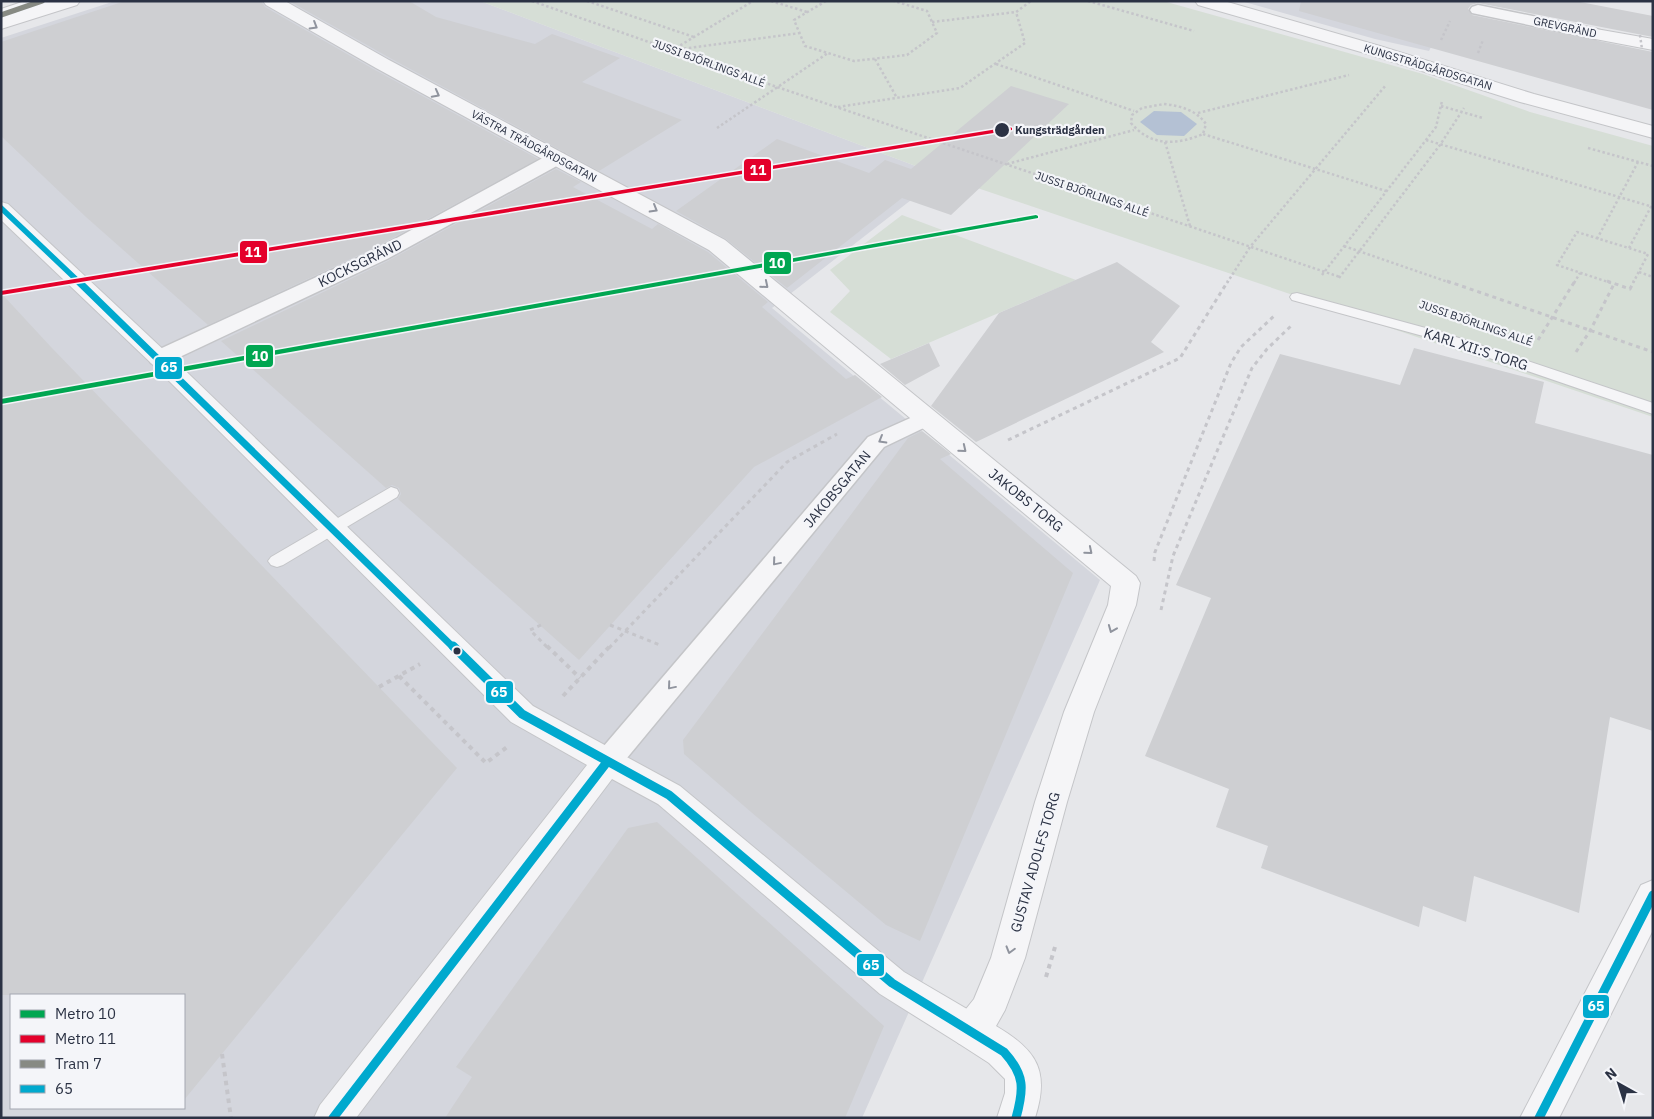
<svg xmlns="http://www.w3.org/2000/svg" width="1654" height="1119" viewBox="0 0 1654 1119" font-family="'IBM Plex Sans',sans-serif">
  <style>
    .built { fill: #d4d6dd; fill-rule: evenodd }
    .green { fill: #d6ded6 }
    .water { fill: #b4c1d4 }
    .building { fill: #cecfd2 }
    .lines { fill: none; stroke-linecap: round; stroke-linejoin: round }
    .service-casing { stroke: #c4c5c8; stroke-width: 2 }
    .pedestrian-casing { stroke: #c4c5c8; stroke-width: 3 }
    .minor-casing { stroke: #c4c5c8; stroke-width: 2 }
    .tertiary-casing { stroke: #c4c5c8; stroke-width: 2 }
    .path-far2 { stroke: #c5c5ca; stroke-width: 2.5; stroke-dasharray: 2.5 2.5; stroke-linecap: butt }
    .path-far1 { stroke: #c5c5ca; stroke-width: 3; stroke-dasharray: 4 4; stroke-linecap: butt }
    .path { stroke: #c5c5ca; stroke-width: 4; stroke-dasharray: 4.5 4.5; stroke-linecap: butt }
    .service { fill: #f5f5f7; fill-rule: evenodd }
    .pedestrian { fill: #f5f5f7; fill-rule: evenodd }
    .minor { fill: #f5f5f7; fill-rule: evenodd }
    .tertiary { fill: #f5f5f7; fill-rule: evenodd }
    .path-bridge { stroke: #c5c5ca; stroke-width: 2.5; stroke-dasharray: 2.5 2.5; stroke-linecap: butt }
    .bus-1-far2-casing { stroke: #f4f5f9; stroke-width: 8 }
    .bus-1-far1-casing { stroke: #f4f5f9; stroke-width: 11 }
    .bus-1-casing { stroke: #f4f5f9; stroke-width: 12 }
    .bus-1-far2 { stroke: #00a9ce; stroke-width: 5.5 }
    .bus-1-far1 { stroke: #00a9ce; stroke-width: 7 }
    .bus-1 { stroke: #00a9ce; stroke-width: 9 }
    .tram-1-casing { stroke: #f4f5f9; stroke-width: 8 }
    .tram-1 { stroke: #878a83; stroke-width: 5.5 }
    .metro-1-casing { stroke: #f4f5f9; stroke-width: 3 }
    .metro-2-casing { stroke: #f4f5f9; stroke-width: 3 }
    .metro-1 { fill: #00a651; fill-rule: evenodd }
    .metro-2 { fill: #e4002b; fill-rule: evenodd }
    .oneway { stroke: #90949e }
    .stop-dot { fill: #2b3244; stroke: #f4f5f9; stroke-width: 2 }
    .labels { text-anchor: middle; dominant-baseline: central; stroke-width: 4.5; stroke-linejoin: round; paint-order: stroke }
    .far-street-label { font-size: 11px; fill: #2b3244; stroke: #f4f5f9 }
    .far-stop-label { font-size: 11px; font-weight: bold; fill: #2b3244; stroke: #f4f5f9; text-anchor: start }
    .street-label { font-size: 14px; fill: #2b3244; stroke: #f4f5f9 }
    .line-badge { stroke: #f4f5f9; stroke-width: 2 }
    .badge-label { font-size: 14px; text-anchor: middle; font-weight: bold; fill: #fff }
  </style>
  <rect width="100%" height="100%" fill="#e6e7ea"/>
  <path class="built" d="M115,1H480L942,176L772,308L1100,580L862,1118H1V38ZM11,995H184V1108H11Z
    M1241,1H1454L1429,51L1375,39Z"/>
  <path class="green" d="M480,1H1163L1423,74L1530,112L1653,146V417L942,176Z
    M902,215L1076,280L891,359L830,312L850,291L830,270Z"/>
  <path class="water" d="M1154,111L1181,112L1197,124L1184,136L1157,135L1140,122Z"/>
  <path class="building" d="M125,1H261L265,7L375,70L538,159L372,249L208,325L86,217L1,136V42Z
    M289,1H409L436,17L535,44L552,34L620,58L582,82L682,120L599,171L390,58Z
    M1301,1H1575L1653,16V37L1478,3L1471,5L1468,9L1472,15L1653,52V110L1299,11Z
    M1011,86L1069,104L951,215L902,198L787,288L726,239L676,211L777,139L869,173L885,160L911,169Z
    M556,169L581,182L573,187L652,229L658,224L708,252L768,302L762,307L846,379L855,375L882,397L754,467L579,660L398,499L401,494L399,488L392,485L386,488L221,341L388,261Z
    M1117,262L1180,306L1151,342L1164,352L976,442L931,406L999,313Z
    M1,293L51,347L457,768L184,1100V995H1Z
    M929,343L940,366L905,385L880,364Z
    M1414,348L1544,382L1535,423L1653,455V731L1610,717L1579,913L1474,876L1466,922L1423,906L1419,927L1261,868L1268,846L1216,827L1229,789L1145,756L1211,598L1176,585L1280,354L1400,385Z
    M922,431L951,454L940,459L1073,573L920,941L886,925L751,812L684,754L683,740L908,438Z
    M657,822L884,1026L845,1118H445L472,1077L456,1067L628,828Z"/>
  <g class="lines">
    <defs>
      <path id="service" d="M1297,293L1444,333L1653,403V414L1434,339L1292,300L1290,297L1292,294Z
        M391,487L397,489L399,493L397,497L283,565L277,567L271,565L268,561L271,557Z"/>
      <path id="pedestrian" d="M1478,5L1596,29L1602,31L1604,34L1602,37L1596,39L1472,13L1470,10L1472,7Z
        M557,152L564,154L566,158L564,162L387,259L167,363L159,365L151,363L148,358L151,353L373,251L550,154Z
        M926,411L934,413L937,418L934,423L884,447L617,770L607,774L597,770L593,762L597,754L868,437Z"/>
      <path id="minor" d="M25,1H52L49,5L1,20V9Z
        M263,1H285L389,60L725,240L1136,576L1140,583L1136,605L1094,712L1067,802L1025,958L1005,1010L996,1026C1037,1050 1050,1071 1035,1118H997L1005,1093V1079L989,1063L958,1043L953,1031L958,1019L974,999L991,958L1035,802L1064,712L1108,605L1111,586L709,250L376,68L266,5Z
        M1195,1H1224L1380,46L1534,94L1653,126V138L1520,102L1368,54L1198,5Z
        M1596,29L1653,39V50L1590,38L1587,34L1590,30Z"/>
      <path id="tertiary" d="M53,1H80L77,5L1,29V18Z
        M1,202L8,204L167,353L533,706L680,786L904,972L984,1019L989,1031L984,1043L971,1048L958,1043L880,994L658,804L612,779L356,1118H314L320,1105L587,765L511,722L151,363L1,220Z
        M1653,880V930L1559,1118H1520L1641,885Z"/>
    </defs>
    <use href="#service" class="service-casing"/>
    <use href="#pedestrian" class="pedestrian-casing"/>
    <use href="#minor" class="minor-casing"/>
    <use href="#tertiary" class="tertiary-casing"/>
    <path class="path-far2" d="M532,1L777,87L1340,277
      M587,1L694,37
      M771,1L807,12
      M826,1L794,20L805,46L854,61L907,55L937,33L927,11L894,1
      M1088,1L1194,31
      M932,22L1016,12
      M1441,40L1450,21
      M676,48L753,1
      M674,50L800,33
      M1478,53L1483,40
      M875,59L897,98
      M996,64L1134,111
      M1164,104C1181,106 1196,110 1206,124L1203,134C1177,145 1151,147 1131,123L1132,115L1142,108Z
      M1441,106L1483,118
      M838,107L960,88L1025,43L1016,12L1031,1
      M1198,113L1349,75
      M717,128L828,53
      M1203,134L1386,191
      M1426,140L1653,207
      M1165,142L1190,226
      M1588,148L1653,166
      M1007,164L1134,130
      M1597,239L1638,162
      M1344,246L1451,283
      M1629,248L1653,203
      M1639,272L1653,277
      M1322,275L1436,127L1442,101
      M1339,278L1440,145L1464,108
      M1227,283L1250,247L1386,85
      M1574,283L1580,273
      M1611,283L1557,265L1577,232L1648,254L1633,283"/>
    <path class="path-far1" d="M1447,281L1653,352
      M1607,281L1630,289L1634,281
      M1538,340L1575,281
      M1576,352L1590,331L1614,284
      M1008,440L1180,358L1228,281
      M1154,561L1155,552L1231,363L1241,347L1275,315
      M1161,610L1173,556L1252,368L1267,349L1292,325
      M541,625L530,630L548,648
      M610,625L660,645
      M609,648L787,462L837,434"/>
    <path class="path" d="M547,646L580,678
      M399,676L486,763L507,747
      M379,687L420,664
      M563,696L610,646
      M1046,977L1055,947
      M222,1054L231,1118"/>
    <use href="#service" class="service"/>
    <use href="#pedestrian" class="pedestrian"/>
    <use href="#minor" class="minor"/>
    <use href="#tertiary" class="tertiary"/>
    <path class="path-bridge" d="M1640,35L1642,49"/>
    <defs>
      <path id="bus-1-far2" d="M1,208L80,283"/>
      <path id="bus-1-far1" d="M78,281L454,648"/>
      <path id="bus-1" d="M453,646L522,714L669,795L892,983L1004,1052C1025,1075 1024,1089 1016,1118
        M333,1118L607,762
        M1539,1118L1653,895"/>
    </defs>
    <use href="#bus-1-far2" class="bus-1-far2-casing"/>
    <use href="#bus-1-far1" class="bus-1-far1-casing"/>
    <use href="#bus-1" class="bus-1-casing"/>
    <use href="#bus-1-far2" class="bus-1-far2"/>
    <use href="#bus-1-far1" class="bus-1-far1"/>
    <use href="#bus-1" class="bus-1"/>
    <defs>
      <path id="tram-1" d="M1,15L42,1"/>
    </defs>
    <use href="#tram-1" class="tram-1-casing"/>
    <use href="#tram-1" class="tram-1"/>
    <defs>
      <path id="metro-1" d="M1036,215L1038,216V218L1,404V399Z"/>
      <path id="metro-2" d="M1010,127L1012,128V130L1,295V291Z"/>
    </defs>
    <use href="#metro-1" class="metro-1-casing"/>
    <use href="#metro-2" class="metro-2-casing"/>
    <use href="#metro-1" class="metro-1"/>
    <use href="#metro-2" class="metro-2"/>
  </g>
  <defs><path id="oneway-chevron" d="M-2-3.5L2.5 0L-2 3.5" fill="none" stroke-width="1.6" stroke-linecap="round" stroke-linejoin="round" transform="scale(1.25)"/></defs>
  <g class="oneway">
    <use href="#oneway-chevron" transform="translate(314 26) rotate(31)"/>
    <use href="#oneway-chevron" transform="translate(436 94) rotate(28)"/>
    <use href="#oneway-chevron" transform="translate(654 209) rotate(30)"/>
    <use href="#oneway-chevron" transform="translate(765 285) rotate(40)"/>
    <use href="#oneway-chevron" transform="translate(882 440) rotate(150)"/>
    <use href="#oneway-chevron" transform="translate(963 449) rotate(39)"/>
    <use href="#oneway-chevron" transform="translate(1089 551) rotate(40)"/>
    <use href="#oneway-chevron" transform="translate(776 562) rotate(130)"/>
    <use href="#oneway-chevron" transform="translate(1112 629) rotate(112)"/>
    <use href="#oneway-chevron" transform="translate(671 686) rotate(130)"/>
    <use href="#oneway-chevron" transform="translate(1010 950) rotate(106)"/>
  </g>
  <g class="stop-dot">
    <circle cx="1002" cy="130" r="8"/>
    <circle cx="457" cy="651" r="4.5"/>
  </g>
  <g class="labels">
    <g class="far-street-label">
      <text transform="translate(1565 27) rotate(12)">GREVGRÄND</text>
      <text transform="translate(709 63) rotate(20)">JUSSI BJÖRLINGS ALLÉ</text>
      <text transform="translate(1428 67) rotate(17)">KUNGSTRÄDGÅRDSGATAN</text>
      <text transform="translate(534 146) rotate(28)">VÄSTRA TRÄDGÅRDSGATAN</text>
      <text transform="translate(1092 194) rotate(19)">JUSSI BJÖRLINGS ALLÉ</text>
      <text transform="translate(1476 323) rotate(19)">JUSSI BJÖRLINGS ALLÉ</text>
    </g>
    <g class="far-stop-label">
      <text x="1015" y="130">Kungsträdgården</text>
    </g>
    <g class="street-label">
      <text transform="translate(360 263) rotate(-26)">KOCKSGRÄND</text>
      <text transform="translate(1476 349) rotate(18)">KARL XII:S TORG</text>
      <text transform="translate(837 489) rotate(-50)">JAKOBSGATAN</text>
      <text transform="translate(1026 500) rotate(39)">JAKOBS TORG</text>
      <text transform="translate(1035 862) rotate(-74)">GUSTAV ADOLFS TORG</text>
    </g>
  </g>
  <g class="line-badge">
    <rect x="743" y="158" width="29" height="24" rx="5" fill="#e4002b"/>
    <rect x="239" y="240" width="29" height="24" rx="5" fill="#e4002b"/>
    <rect x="763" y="251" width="29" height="24" rx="5" fill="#00a651"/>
    <rect x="245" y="344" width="29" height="24" rx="5" fill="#00a651"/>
    <rect x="154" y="356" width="29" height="24" rx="5" fill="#00a9ce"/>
    <rect x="485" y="680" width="29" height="24" rx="5" fill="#00a9ce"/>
    <rect x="856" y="953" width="29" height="24" rx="5" fill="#00a9ce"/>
    <rect x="1582" y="994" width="28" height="25" rx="5" fill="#00a9ce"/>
  </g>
  <g class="badge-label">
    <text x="758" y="175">11</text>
    <text x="253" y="257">11</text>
    <text x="777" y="268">10</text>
    <text x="260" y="361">10</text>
    <text x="169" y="372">65</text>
    <text x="499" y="697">65</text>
    <text x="871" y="970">65</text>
    <text x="1596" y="1011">65</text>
  </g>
  <rect width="1654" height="1119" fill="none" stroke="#2b3244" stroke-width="5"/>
  <rect x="10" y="994" width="175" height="115" fill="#f4f5f9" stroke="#a4a7b1"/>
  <rect x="20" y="1010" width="25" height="8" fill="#00a651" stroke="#a4a7b1"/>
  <text x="55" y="1019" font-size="15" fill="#2b3244">Metro 10</text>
  <rect x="20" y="1035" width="25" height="8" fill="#e4002b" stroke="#a4a7b1"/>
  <text x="55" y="1044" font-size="15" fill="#2b3244">Metro 11</text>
  <rect x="20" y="1060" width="25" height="8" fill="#878a83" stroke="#a4a7b1"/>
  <text x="55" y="1069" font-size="15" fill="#2b3244">Tram 7</text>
  <rect x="20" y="1085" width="25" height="8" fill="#00a9ce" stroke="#a4a7b1"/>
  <text x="55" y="1094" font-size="15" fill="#2b3244">65</text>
  <g transform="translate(1619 1084) rotate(321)" stroke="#f4f5f9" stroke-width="4" paint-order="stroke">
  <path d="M0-4L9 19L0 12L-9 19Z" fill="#2b3244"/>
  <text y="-8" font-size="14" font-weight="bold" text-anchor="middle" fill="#2b3244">N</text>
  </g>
</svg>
